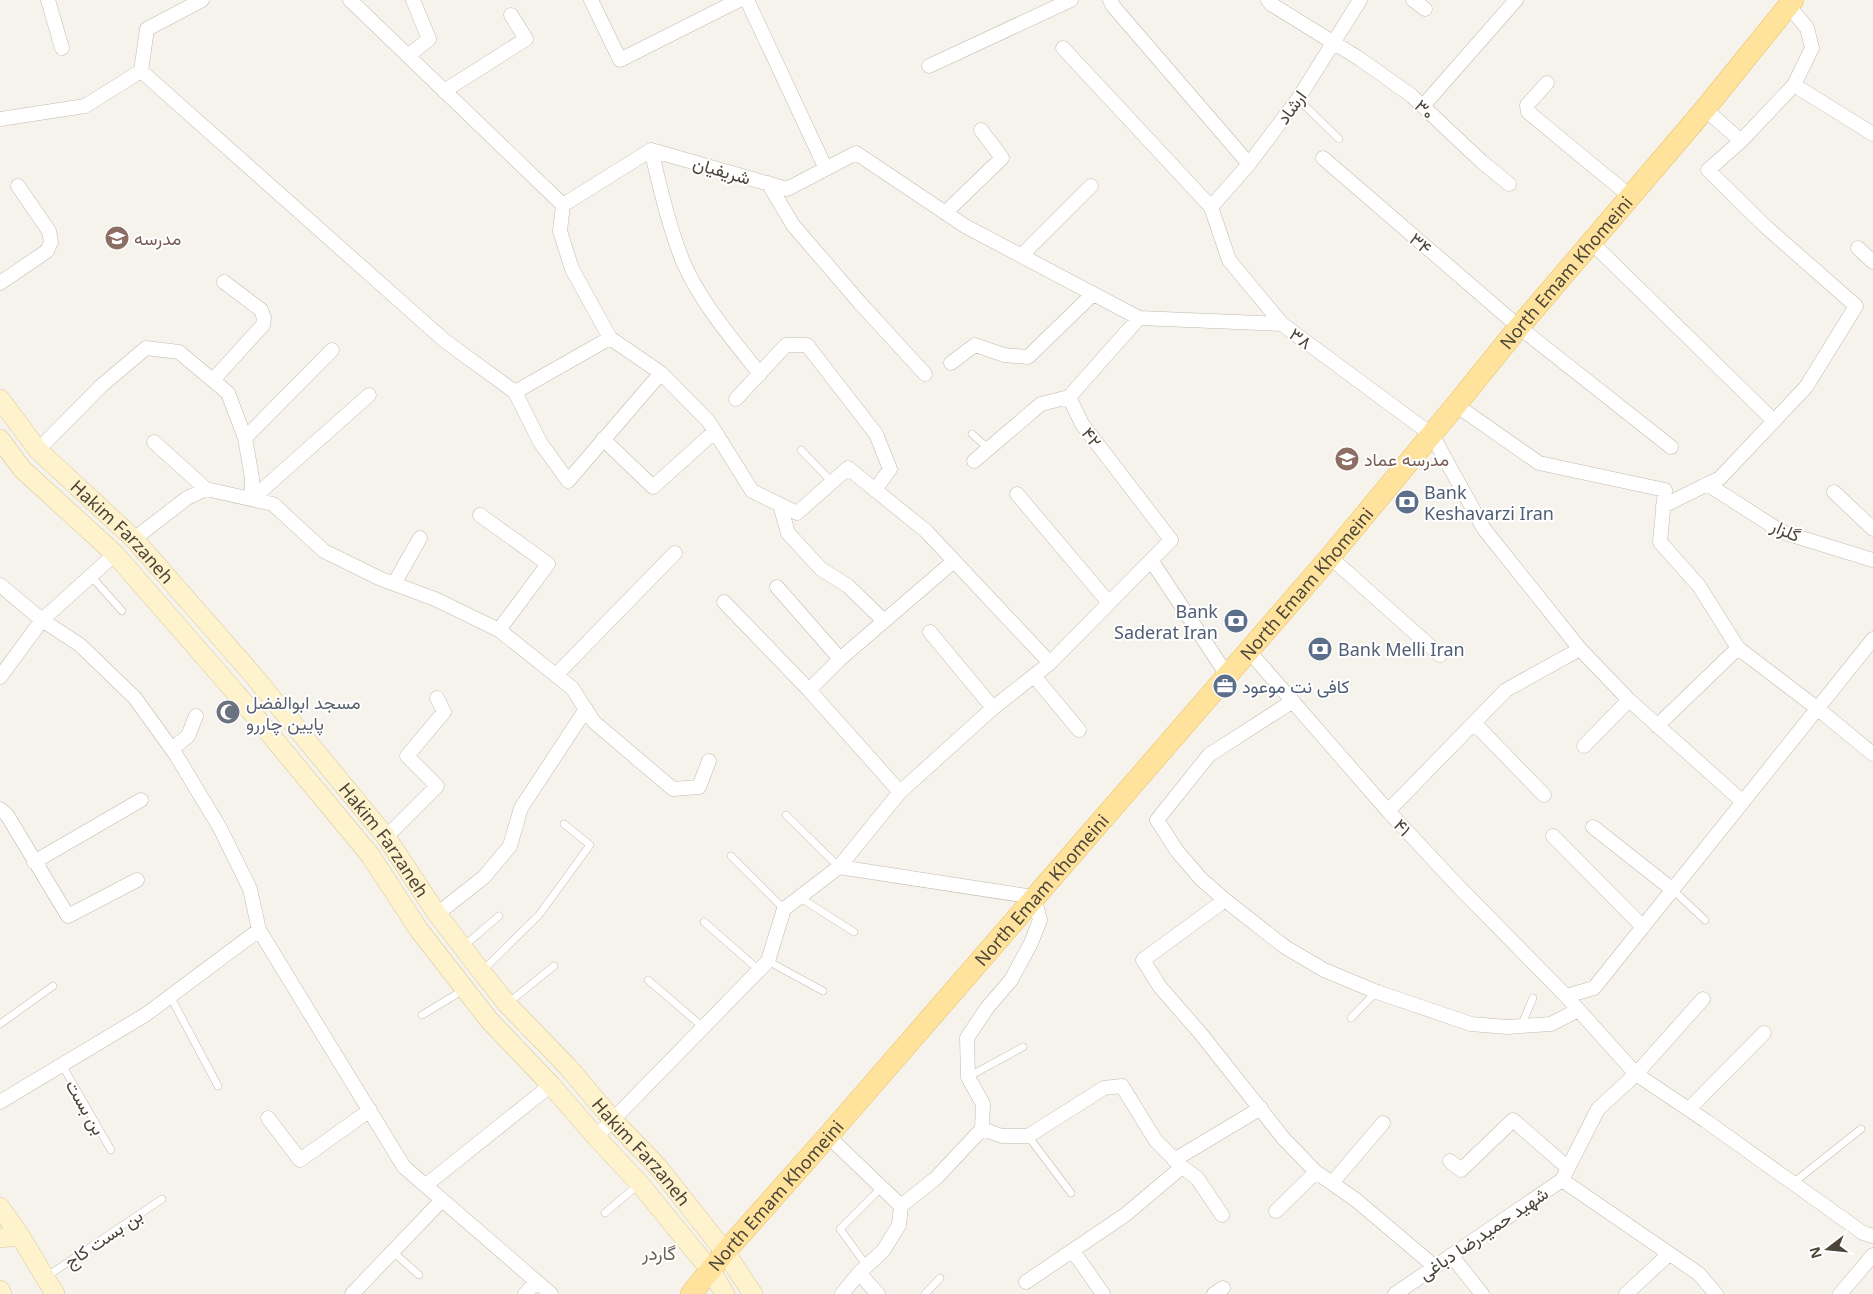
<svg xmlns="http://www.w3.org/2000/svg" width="1873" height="1294" viewBox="0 0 1873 1294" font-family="'Noto Sans',Vazirmatn,sans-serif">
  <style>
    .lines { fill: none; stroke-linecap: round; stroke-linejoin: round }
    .lane-casing { stroke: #c2bbae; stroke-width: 8 }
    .street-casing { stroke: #c2bbae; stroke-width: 15 }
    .secondary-casing { stroke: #d6c79b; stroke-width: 20 }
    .primary-casing { stroke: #e6c16a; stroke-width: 22 }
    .lane { stroke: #fff; stroke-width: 7 }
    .street { stroke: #fff; stroke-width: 14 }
    .secondary { stroke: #fff3cd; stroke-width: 19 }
    .primary { stroke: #ffe39c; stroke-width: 21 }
    .labels { text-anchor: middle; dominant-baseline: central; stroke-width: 4; stroke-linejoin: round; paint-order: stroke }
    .street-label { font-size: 18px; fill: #4b4439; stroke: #fff }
    .education-label { font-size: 18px; fill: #785e54; stroke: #fff; text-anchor: start }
    .service-label { font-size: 18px; fill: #4e5e75; stroke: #fff; text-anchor: start }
    .worship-label { font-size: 18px; fill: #5b616d; stroke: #fff; text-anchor: start }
    .neighbourhood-label { font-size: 19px; fill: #6e6250; stroke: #fff }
  </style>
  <rect width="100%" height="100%" fill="#f6f3ec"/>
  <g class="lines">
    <defs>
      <path id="lane" d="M1298,99L1339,139
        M972,434L989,449
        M801,450L832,482
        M91,576L122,611
        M786,815L839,867
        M731,856L784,909
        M1673,890L1705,920
        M799,897L854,932
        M704,922L759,970
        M464,946L499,916
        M768,961L823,991
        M482,971L539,915L590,845L564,824
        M648,980L704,1028
        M170,996L218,1086
        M508,1003L554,966
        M422,1015L465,989
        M1351,1018L1376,992
        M0,1024L53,986
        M1521,1026L1533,998
        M62,1065L111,1150
        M968,1077L1023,1047
        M1028,1136L1071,1193
        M1793,1183L1861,1129
        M605,1213L639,1184
        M392,1251L419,1275
        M867,1266L840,1229L882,1187
        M46,1277L162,1199
        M925,1294L940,1278"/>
      <path id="street" d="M48,0L62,48
        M350,0L563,205L651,150L787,189L856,153L965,226L1139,318L1282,324
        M591,0L620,60L739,0
        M747,0L826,169
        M1110,0L1113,6L1249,164
        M1268,0L1271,4L1360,59L1412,96L1482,162L1509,184
        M1413,0L1425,9
        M1063,48L1211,207L1229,260L1282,324L1432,435L1484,529L1580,649L1506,690L1388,811
        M408,56L429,39L413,0
        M929,66L1071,0
        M141,71L445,341L515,392L610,338L661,373L709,422L752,491L797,513L848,468L926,531L1050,663
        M1547,83L1527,105L1528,112L1631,197
        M1794,85L1873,134
        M444,91L526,39L511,15
        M1423,106L1516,0
        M0,119L85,106L141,71L147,29L202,0
        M1741,141L1794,85L1812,48L1807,28L1788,5
        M651,150C660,187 669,228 684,264C702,304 732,339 760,374
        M1323,158L1519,327L1671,447
        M768,183L793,225L860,303L925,374
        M563,205L560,231L572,269L610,338
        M1211,207L1249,164L1298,99L1360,0
        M945,213L1002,158L981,130
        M1592,243L1774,421
        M1858,248L1873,262
        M1021,256L1091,186
        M0,283L47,251L51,242L49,231L18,186
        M951,363L975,345L1004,355L1028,357L1093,294
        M213,380L263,325L264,318L261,310L224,282
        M515,392L540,442L568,481L661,373
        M736,399L786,345H807L876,434L890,469L875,490
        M1456,405L1539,463L1665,490L1660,542L1699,586L1738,648L1818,709L1873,754
        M245,438L332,350
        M603,439L653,487L714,432
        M154,442L206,489
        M38,450L101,386L146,348L179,352L228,393L245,438L252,478V499
        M974,461L1041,404L1069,397
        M1707,484L1782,532L1873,560
        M1834,492L1873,529
        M1017,494L1109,603
        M252,499L369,395
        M780,505L788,533L821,569L848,586L884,621
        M1663,506L1720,478L1806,387L1856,306L1766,227L1708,170L1741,141L1705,109
        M480,515L548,564L499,630
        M134,539L187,498L206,489L273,504L324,551L381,579L435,599L499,630L572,688L594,722L673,789L699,787L709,761
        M1330,557L1440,655
        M1151,560L1227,675
        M394,584L420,538
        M0,585L42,620L80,645L135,698L176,755L220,828L250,889L259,930L404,1167L551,1294
        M777,587L840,659
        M724,602L809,690L900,792
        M930,632L993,708
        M1580,649L1629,700L1743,802
        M1248,650L1388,811L1458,886L1566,996L1636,1074L1703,999
        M556,675L675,553
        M1034,676L1079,730
        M0,677L42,620L115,554
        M809,690L840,659L954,561
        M1293,701L1209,755L1157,820L1177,851L1201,879L1225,900L1285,947L1324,970L1377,992L1471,1024L1507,1027L1551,1024L1578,1010
        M1474,723L1544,795
        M1657,726L1738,648
        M1584,746L1629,700
        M172,749L188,736L196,716
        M0,809L7,815L68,916L137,880
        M1593,827L1673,890
        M1553,836L1643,927
        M386,837L437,786L407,756L444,712L437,698
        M34,862L141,800
        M839,867L1034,897L1040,920L1031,943L1011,980L987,1008L967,1038L968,1077L983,1104L982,1129L936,1178L901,1206L899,1225L883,1251L859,1273L842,1294
        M1225,900L1143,960L1160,987L1201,1034L1284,1139L1316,1172L1356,1200L1434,1266
        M437,914L484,877L510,846L521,808L586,709
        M1566,996L1594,988L1873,639
        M0,1102L145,1015L259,930
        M1689,1109L1764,1033
        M268,1118L300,1160L370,1110
        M982,1129L1002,1136H1028L1104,1088L1122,1086L1156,1141L1182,1167L1197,1178L1222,1215
        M828,1136L901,1206
        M596,1137L768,961L784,909L839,867L900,792L993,708L1050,663L1171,540L1082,424L1069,397L1139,318
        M1174,1160L1261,1108
        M1450,1161L1461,1170L1513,1120L1568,1168
        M1562,1180L1598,1109L1636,1074L1706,1121L1863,1233L1873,1236
        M1332,1183L1383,1123
        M426,1185L551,1085
        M1276,1211L1316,1172
        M1073,1251L1103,1294
        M1451,1255L1482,1294
        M859,1273L878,1294
        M1026,1282L1125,1215L1182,1167
        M352,1294L442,1200
        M525,1294L536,1282
        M1214,1294L1223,1288
        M1395,1294L1562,1180L1699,1274L1716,1294
        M1626,1294L1669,1254
        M1840,1294L1873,1255"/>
      <g id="secondary">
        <path id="s1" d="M0,399L38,450L134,539L253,675L386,837L437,914L481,971L507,1004L568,1067L612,1119L658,1167L725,1252L753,1294"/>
        <path d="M0,439L22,469L115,554L235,692L370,855L419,930L489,1020L551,1085L596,1137L640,1184L711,1271L725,1294"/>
        <path d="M0,1207L22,1239L55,1294"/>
        <path d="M0,1238L15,1236L22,1239"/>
        <path d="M0,1290L2,1294"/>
      </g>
      <g id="primary">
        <path id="s2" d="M691,1294L725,1252L828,1136L1330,557L1456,405L1519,327L1705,109L1793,0"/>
      </g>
    </defs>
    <use href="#lane" class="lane-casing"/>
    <use href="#street" class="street-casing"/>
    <use href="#secondary" class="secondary-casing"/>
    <use href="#primary" class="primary-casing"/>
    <use href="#lane" class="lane"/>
    <use href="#street" class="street"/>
    <use href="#secondary" class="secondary"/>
    <use href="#primary" class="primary"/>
  </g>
  <defs>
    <symbol id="school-disc" viewBox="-11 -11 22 22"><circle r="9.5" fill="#8d6e63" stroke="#fff"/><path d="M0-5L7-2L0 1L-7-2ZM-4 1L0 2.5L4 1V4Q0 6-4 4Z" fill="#fff"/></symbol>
    <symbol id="bank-disc" viewBox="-11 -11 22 22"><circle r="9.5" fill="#5c6f8a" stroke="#fff"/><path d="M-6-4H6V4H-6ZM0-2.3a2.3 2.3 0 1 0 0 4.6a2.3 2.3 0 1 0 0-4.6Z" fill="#fff"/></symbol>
    <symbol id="office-disc" viewBox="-11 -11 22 22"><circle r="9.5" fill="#5c6f8a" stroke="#fff"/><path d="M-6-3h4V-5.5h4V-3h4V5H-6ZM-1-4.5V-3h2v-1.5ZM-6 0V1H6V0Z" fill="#fff"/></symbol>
    <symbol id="mosque-disc" viewBox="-11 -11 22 22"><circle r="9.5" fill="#6b7280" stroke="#fff"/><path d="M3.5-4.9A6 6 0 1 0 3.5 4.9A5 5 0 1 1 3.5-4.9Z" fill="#fff"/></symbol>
  </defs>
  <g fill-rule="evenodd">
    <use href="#school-disc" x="103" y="224" width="28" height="28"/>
    <use href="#school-disc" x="1333" y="445" width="28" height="28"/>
    <use href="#bank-disc" x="1393" y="488" width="28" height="28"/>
    <use href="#bank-disc" x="1222" y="607" width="28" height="28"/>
    <use href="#bank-disc" x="1306" y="635" width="28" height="28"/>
    <use href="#office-disc" x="1211" y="672" width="28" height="28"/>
    <use href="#mosque-disc" x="214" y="698" width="28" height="28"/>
  </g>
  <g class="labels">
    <g class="street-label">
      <text transform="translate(1291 107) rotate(-54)">ارشاد</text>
      <text transform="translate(1425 109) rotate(45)">۳۰</text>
      <text transform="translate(722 170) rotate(16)">شریفیان</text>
      <text transform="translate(1421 243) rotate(41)">۳۴</text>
      <text stroke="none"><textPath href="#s2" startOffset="1345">North Emam Khomeini</textPath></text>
      <text transform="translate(1301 338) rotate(36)">۳۸</text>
      <text transform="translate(1092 437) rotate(53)">۴۲</text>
      <text transform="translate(1786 530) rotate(24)">گلزار</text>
      <text stroke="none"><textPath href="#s1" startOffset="181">Hakim Farzaneh</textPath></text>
      <text stroke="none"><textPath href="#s2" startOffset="940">North Emam Khomeini</textPath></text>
      <text transform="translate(1403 827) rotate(47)">۴۱</text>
      <text stroke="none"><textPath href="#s1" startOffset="586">Hakim Farzaneh</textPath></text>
      <text stroke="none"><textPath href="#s2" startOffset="535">North Emam Khomeini</textPath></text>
      <text transform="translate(86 1107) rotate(60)">بن بست</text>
      <text stroke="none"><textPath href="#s1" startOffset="991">Hakim Farzaneh</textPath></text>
      <text stroke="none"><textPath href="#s2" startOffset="130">North Emam Khomeini</textPath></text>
      <text transform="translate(1483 1233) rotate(-34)">شهید حمیدرضا دباغی</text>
      <text transform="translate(103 1238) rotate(-34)">بن بست کاج</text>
    </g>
    <g class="education-label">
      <text x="134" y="238">مدرسه</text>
      <text x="1364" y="459">مدرسه عماد</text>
    </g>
    <g class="service-label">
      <text x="1424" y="492">Bank<tspan x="1424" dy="21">Keshavarzi Iran</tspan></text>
      <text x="1218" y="611" text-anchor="end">Bank<tspan x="1218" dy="21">Saderat Iran</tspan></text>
      <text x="1338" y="649">Bank Melli Iran</text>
      <text x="1242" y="686">کافی نت موعود</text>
    </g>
    <g class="worship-label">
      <text x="246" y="702">مسجد ابوالفضل<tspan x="246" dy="21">پایین چاررو</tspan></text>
    </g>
    <g class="neighbourhood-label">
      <text x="659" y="1253">گاردر</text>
    </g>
  </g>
  <g transform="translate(1828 1249) rotate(254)" stroke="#ffffff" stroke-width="4" paint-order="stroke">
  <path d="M0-4L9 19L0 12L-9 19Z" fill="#4b4439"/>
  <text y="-8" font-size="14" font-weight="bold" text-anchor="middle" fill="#4b4439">N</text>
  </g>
</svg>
